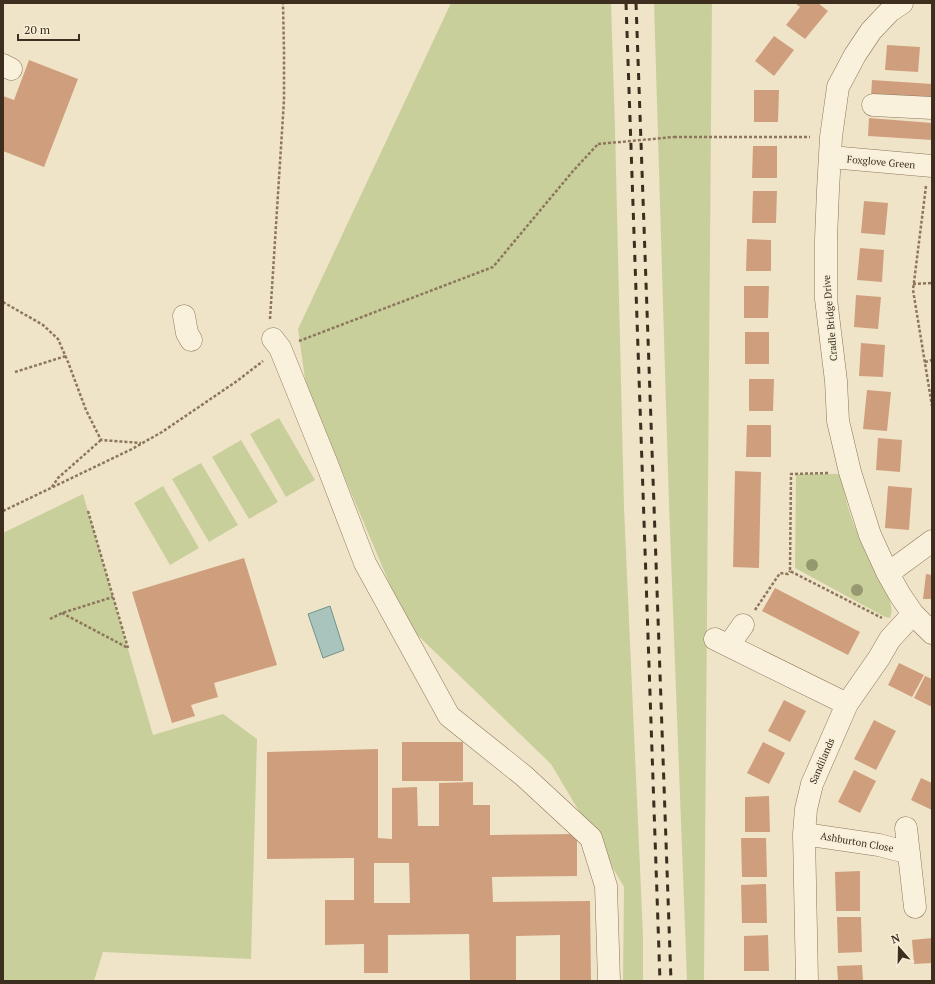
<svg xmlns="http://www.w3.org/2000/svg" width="935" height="984" viewBox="0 0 935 984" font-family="'PT Serif',serif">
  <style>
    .green { fill: #c9cf9b }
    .water { fill: #a9c4bc; stroke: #6f938a }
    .building { fill: #cf9f7d; fill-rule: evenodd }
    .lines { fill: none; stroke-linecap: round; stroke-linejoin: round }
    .minor-casing { stroke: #8d765c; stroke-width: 23 }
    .path { stroke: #8d765c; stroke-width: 2.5; stroke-dasharray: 3 2; stroke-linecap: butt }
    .minor { stroke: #faf1dc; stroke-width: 22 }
    .rail { stroke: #3d2e20; stroke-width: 3; stroke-dasharray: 7 7; stroke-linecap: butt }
    .path-bridge { stroke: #8d765c; stroke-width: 2.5; stroke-dasharray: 3 2; stroke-linecap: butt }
    .tree { fill: #96986f }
    .labels { text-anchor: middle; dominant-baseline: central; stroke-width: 3.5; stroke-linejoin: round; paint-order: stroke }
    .street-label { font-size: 10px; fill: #3d2e20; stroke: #f7eed8 }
  </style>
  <rect width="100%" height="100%" fill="#f0e4c8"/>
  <path class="green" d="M451,3H611L615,128L624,507L643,935V981H623L624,887L551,764L407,625L306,386L298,329Z
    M654,3H712L704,981H687L669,505Z
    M279,418L315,480L286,497L250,434Z
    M241,440L278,502L249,519L212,457Z
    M201,463L238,525L209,542L172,479Z
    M796,474H840C843,484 845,496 848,507C856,534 869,560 883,586C887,595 895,607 890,618L885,617L795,568Z
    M163,486L199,548L170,565L134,503Z
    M83,494L153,735L223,714L257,739L251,959L103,952L94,981H3V533Z"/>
  <path class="water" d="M330,606L344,650L323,658L308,614Z"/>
  <path class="building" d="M795,3H818L828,11L805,39L786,25L800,7Z
    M774,36L794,50L774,76L755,61Z
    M887,45L920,47L918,72L885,70Z
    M29,60L78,79L44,167L3,151V96L14,100Z
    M872,80L932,84V101L871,97Z
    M754,90H779L778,122H754Z
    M869,118L932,123V140L868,136Z
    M753,146H777V178H752Z
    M753,191H777L776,223H752Z
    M864,201L888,203L885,235L861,233Z
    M747,239L771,240V271H746Z
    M860,248L884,250L882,282L857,280Z
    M744,286H769L768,318H744Z
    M856,295L881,297L878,329L854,327Z
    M745,332H769V364H745Z
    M861,343L885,345L883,377L859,376Z
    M749,379H774L773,411H749Z
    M867,390L891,392L887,431L863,429Z
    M747,425H771V457H746Z
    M878,438L902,440L900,472L876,470Z
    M735,471L761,472L759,568L733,567Z
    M888,486L912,488L909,530L885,528Z
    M244,558L277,665L214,683L218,697L191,705L195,716L172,723L132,592Z
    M926,574L932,575V599H923Z
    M775,588L860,632L848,655L762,611Z
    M899,663L924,675L912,697L888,685Z
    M925,676L932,679V707L914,698Z
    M784,700L806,711L790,742L768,731Z
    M874,720L896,731L876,770L854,759Z
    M402,742H463V781H402Z
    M763,742L785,753L769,784L747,773Z
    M378,749V838L392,839V788L417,787L418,826H439V783L473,782V805H490V835L577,834V876L492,877L493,902L590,901L591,981H560V935L516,936V981H470L469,934L388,935V973H364V944L325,945V900H354V858L267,859V752ZM374,863H409L410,903H374Z
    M854,770L876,781L860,813L838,802Z
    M921,778L932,783V810L911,800Z
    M769,796L770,832H745V797Z
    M741,838H766L767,877H742Z
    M860,871V911H836L835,872Z
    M766,884L767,923H742L741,885Z
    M837,917H861L862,952L838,953Z
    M768,935L769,971H744V936Z
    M932,938V963L914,964L912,940Z
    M862,965L863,981H838L837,966Z"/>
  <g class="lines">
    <defs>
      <path id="minor" d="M902,3L890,11L871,31L855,55L838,87L831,137L828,190L826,239V299L836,381L838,421L850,472L870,535L887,572L900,595L913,614L932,633
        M3,65L11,69
        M873,105L932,108
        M831,159L842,158L932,166
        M184,316L187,333L191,340
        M273,339L280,348L327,464L365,563L449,716L524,776L591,838L606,886L609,981
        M887,572L898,566L932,541
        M715,639L847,704
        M729,645L743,625
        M906,828L915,907
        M804,834L879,845L909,853
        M807,981L804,834L806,809L812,784L847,704L879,658L890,639L913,614"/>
    </defs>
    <use href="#minor" class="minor-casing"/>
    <path class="path" d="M674,137H810
      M926,186L913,290L932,406
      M913,284L932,283
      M3,302L43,325L58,339L68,362L86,410L101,440L141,443
      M270,319L284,100V52L283,4
      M299,341L493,267L573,171L598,144
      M925,362L932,360
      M15,372L66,356
      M828,473L791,474L790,571L882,618
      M52,487L58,478L101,440
      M3,511L132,449L162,432L237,381L263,361
      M88,511L128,648
      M755,610L780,573L788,574L790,571
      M62,613L128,648
      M50,619L62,613L113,597"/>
    <use href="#minor" class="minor"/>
    <path class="rail" d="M626,3L660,981
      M636,3L671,981"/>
    <path class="path-bridge" d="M598,144L674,137"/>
  </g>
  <g class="tree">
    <circle cx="812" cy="565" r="6"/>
    <circle cx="857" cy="590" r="6"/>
  </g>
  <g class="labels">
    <g class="street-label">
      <text transform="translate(881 162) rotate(5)">Foxglove Green</text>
      <text transform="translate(830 318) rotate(-95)">Cradle Bridge Drive</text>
      <text transform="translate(822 761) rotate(-67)">Sandilands</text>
      <text transform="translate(857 842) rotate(10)">Ashburton Close</text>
    </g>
  </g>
  <rect width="935" height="984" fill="none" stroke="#3d2e20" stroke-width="8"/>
  <g transform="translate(899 948) rotate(340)" stroke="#f7eed8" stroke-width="3" paint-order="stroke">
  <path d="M0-3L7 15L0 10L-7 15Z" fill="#3d2e20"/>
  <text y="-6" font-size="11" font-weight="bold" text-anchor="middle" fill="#3d2e20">N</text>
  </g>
  <path d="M18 34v6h61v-6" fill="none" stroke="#3d2e20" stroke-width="2"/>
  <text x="24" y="34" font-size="12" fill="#3d2e20" stroke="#f7eed8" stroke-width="3" paint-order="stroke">20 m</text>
</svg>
